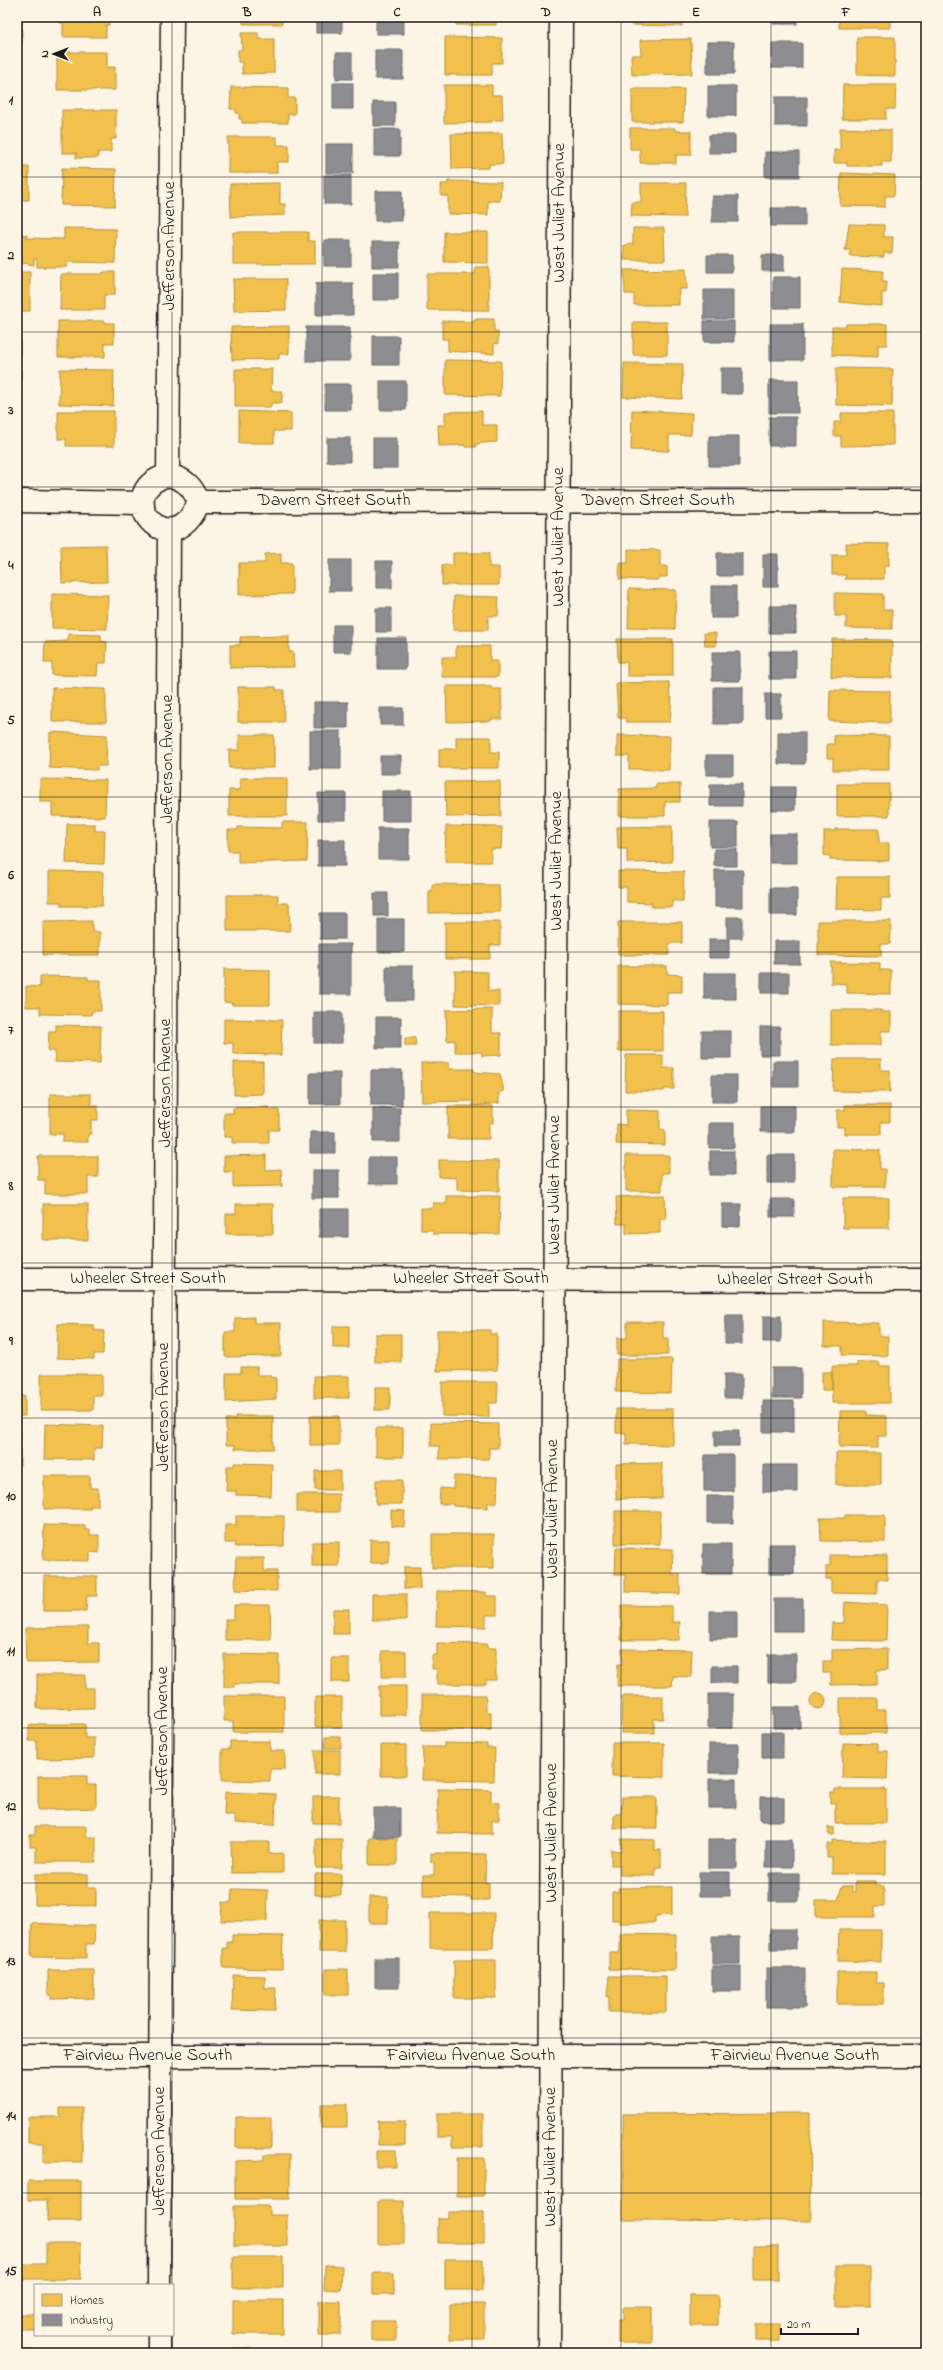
<svg xmlns="http://www.w3.org/2000/svg" width="943" height="2370" viewBox="0 0 943 2370" font-family="'Indie Flower',sans-serif">
  <style>
    .homes { fill: #f2c14e; stroke: #b2903f }
    .industry { fill: #8d8d92; stroke: #6b6b6f }
    .lines { fill: none; stroke-linecap: round; stroke-linejoin: round }
    .street-casing { stroke: #1c1c1c; stroke-width: 25 }
    .secondary-casing { stroke: #1c1c1c; stroke-width: 25 }
    .street { stroke: #fcf5e5; stroke-width: 22 }
    .secondary { stroke: #fcf5e5; stroke-width: 22 }
    .grid { fill: none; stroke: #1c1c1c; stroke-width: 1; stroke-opacity: 0.55 }
    .labels { text-anchor: middle; dominant-baseline: central; stroke-width: 4; stroke-linejoin: round; paint-order: stroke }
    .street-label { font-size: 18px; fill: #1c1c1c; stroke: #fcf5e5 }
    .neatline { fill: none; stroke: #1c1c1c; stroke-width: 1.5 }
    .grid-label { font-size: 13px; text-anchor: middle; font-weight: bold; fill: #1c1c1c }
  </style>
  <rect width="100%" height="100%" fill="#fcf5e5"/>
  <filter id="ink" filterUnits="userSpaceOnUse"><feTurbulence type="fractalNoise" baseFrequency=".025" numOctaves="2"/><feDisplacementMap in="SourceGraphic" scale="8" xChannelSelector="R" yChannelSelector="G"/><feConvolveMatrix kernelMatrix="1 2 1 2 8 2 1 2 1" color-interpolation-filters="sRGB"/></filter>
  <g filter="url(#ink)">
    <path class="homes" d="M17,17H22V44H17Z
      M60,17H109V25H106V37H63V23H60Z
      M243,17H282V24H243Z
      M456,17H496V25H456Z
      M631,17H682V26L631,25Z
      M839,17H890V28H839Z
      M241,33H258V39H274V73L242,74V62H238V50H242Z
      M445,37L502,38V63H492V75H445Z
      M857,37H895V76L857,75Z
      M691,39L692,74L632,75L631,55H641L640,40Z
      M17,49H18V72H17Z
      M57,52H107V67H115V90H57Z
      M444,85H492V95H502L503,120H492V122L444,123Z
      M843,85H896L895,109H886V119H842Z
      M231,87L288,88V98H295V114H288V123H242V119H239V113H236V109H230Z
      M632,89H684L683,122H632Z
      M62,110H116V139H111V152H98V158H76V153H62Z
      M630,128H675V131H691V155H676V163H640V149H630Z
      M840,128L891,130V162H882V166H847V163H834V150H840Z
      M502,133L503,164H489V168L452,169L451,134Z
      M17,135H20V162H17Z
      M228,137H277V145H289V162H277V173H228Z
      M17,167H29V200H17Z
      M62,168L116,169L115,206L61,205Z
      M841,173L895,175L894,196H885V207L840,206Z
      M448,181L501,182L500,201H488V215L448,214V196H441V184H448Z
      M280,183V204H285V215L231,217L230,184Z
      M641,183H686L685,217L631,216L632,202H641Z
      M849,224L884,225V237H893L892,253H884V257L850,256V250H845Z
      M64,228L116,229L115,263L67,262V267H37V259H34V265L17,262V234L27,235V238L64,239Z
      M633,228H664L665,260H624V245L633,244Z
      M233,232H308V241H315V264H233Z
      M444,232H488V263L444,262Z
      M475,267H489V310H427V274H475Z
      M686,269L687,289H679V305H634V294H625L624,270Z
      M842,269L883,271L882,281H887L886,293H882V306L840,302Z
      M17,272H30V311H17Z
      M103,272H115V295H104V310H60L61,274H103Z
      M233,279H286V310L234,311Z
      M474,319H494V331H498V344L494,343V354L448,351V339H442V321L474,322Z
      M58,321H105V323H114V343H105V357H58Z
      M633,322H667V355H633Z
      M846,324H887V345H878V357L832,355V327H846Z
      M289,326V354H279V359L232,360L231,327Z
      M17,336H20V363H17Z
      M445,360L501,361L500,396L445,395Z
      M624,363L683,364L682,399L623,397Z
      M836,368L893,369L892,406L836,405Z
      M17,369H21V395H17Z
      M60,369L114,370L113,406L59,404Z
      M235,369H272L271,391H282V403H271V407H235Z
      M632,410L692,413L691,435H669V451L631,450Z
      M58,411H114V446H66V439H58Z
      M239,411L291,413V431H274V443H239Z
      M482,411V425H497V442L483,443L476,444V447H465V445L439,446L438,425H445V412Z
      M841,413H893V445L841,446V436H834V422H841Z
      M846,543L889,544V566L884,565V579H845L846,575H832V555H846Z
      M106,545L107,582L62,583L61,546Z
      M628,549L660,550V566H667V577H659V580L619,579L620,563H628Z
      M281,553V563H292V594L239,595V563H265V554Z
      M453,553H489V567H499V585H442V565H453Z
      M629,589L676,590L675,629L628,628Z
      M835,593L883,594V610H892V629L846,628V616H835Z
      M52,594L108,595L107,629L52,628Z
      M454,596L499,597L498,616H488V630H453Z
      M17,607H18V634H17Z
      M704,633H716V646H705Z
      M68,634L101,635V641L107,642L106,663H98L97,676L52,675V663H44L45,642L68,641Z
      M289,636V652H293L294,667L230,668V645H240V637Z
      M617,639H673V676H627V662H618Z
      M832,639L892,640V678L831,677Z
      M17,643H20V677H17Z
      M456,646H490V661H498V677H442V657H456Z
      M669,682L670,697H672L670,722H626V718H618L616,683Z
      M446,686H491V689H501L502,719H491V721L447,722Z
      M238,687H276V690H284V722H238Z
      M52,688L106,689V722H52Z
      M830,690L890,691V723L829,721Z
      M17,694H19V723H17Z
      M50,732L107,735L106,766H97V770L49,768Z
      M239,735H274V768H229V750H239Z
      M617,735L670,736L669,770L629,769V756H617Z
      M834,735L889,736V770H833V758H827V744H834Z
      M456,737H491V752H499V768H439V749H456Z
      M240,778H287V816H229V790H240Z
      M40,779L106,780L105,817L52,816V802H40Z
      M500,781L501,816L446,817L445,782Z
      M656,784H680V802H665V816H619V789L656,788Z
      M837,784H889V816H837Z
      M282,822H308L307,861L238,863V851H228V830H238V827L282,828Z
      M67,824H95V831H105L104,864L66,863Z
      M446,826L502,827L501,849H491V862H445Z
      M672,826V862L627,863V849H618L617,827Z
      M835,829H879V843H889V861L830,860V856L824,855V831H835Z
      M49,871L103,872L102,906H61V902H49Z
      M618,871L684,872L683,901H672V907H651L652,903L627,902V887H618Z
      M837,877H890V898H881V910L836,909Z
      M432,884L499,885L500,912L429,913V891H432Z
      M227,895H278V903H289L290,931H227Z
      M92,921V932H100V955H43V922Z
      M818,921H891L890,944H881V956L818,955Z
      M445,922H500V945H490V959H445Z
      M618,922H682V943H669V955H618Z
      M831,962L880,963V970H891V994L847,993V984L831,983Z
      M618,966H667V974L682,975V992H667V1005L618,1004Z
      M224,969L270,970V1005H232V1003L224,1002Z
      M455,971L488,972V991H499V1006L455,1005Z
      M40,976L88,977V980H101V1011H92L91,1015L40,1014V1007H26V986L40,987Z
      M492,1009V1033H501V1055L482,1056V1052H455V1040L447,1041L446,1010Z
      M831,1010H881V1012H891V1031H881V1045H831Z
      M618,1011H663V1051H618Z
      M224,1019L282,1020L281,1055L233,1054V1043H224Z
      M56,1025L101,1026L100,1063L55,1062V1051H48L49,1031H56Z
      M405,1038H415L416,1046H405Z
      M626,1055H663V1068H674V1089H664V1091H625Z
      M834,1059H881V1070H890V1092L833,1091Z
      M234,1062H263V1094L234,1095Z
      M421,1063H449V1069H474V1072L500,1074L504,1091L499,1092V1103L473,1106V1101L422,1102Z
      M50,1094H91V1105H98V1120H91V1134H88V1142H63V1134H50Z
      M845,1105H890V1122H881V1134H845V1127H837V1110H845Z
      M448,1106H493V1123H489V1139H448Z
      M269,1107V1110H279V1130H269V1143H232V1137H224V1113H233V1108Z
      M626,1110L660,1111V1129L665,1130V1145L616,1144L617,1124L626,1125Z
      M833,1149L880,1150V1169H885V1187H833Z
      M266,1155V1170L281,1169L282,1186L233,1187V1172H224V1156Z
      M626,1155H669V1173H662V1191H626Z
      M38,1156H98V1177H88V1194H45V1180H38Z
      M439,1160L499,1161V1191L457,1190V1178L439,1177Z
      M665,1195L666,1219H660V1233L626,1234V1224H617L616,1197Z
      M446,1196H500L499,1234H433V1230H421V1208H433V1203H446Z
      M843,1198H889V1228H843Z
      M43,1204H88V1240H43Z
      M236,1204H273V1234H226V1214H236Z
      M254,1317V1323H281V1356L225,1357V1332H235V1318Z
      M627,1322H663V1338H668V1355H617V1338H627Z
      M824,1322L879,1323V1336H888V1356L842,1355V1346H824Z
      M58,1324L94,1325V1330L104,1331L103,1354H94V1359L57,1358Z
      M333,1326H349V1348H333Z
      M437,1330H490V1334H497V1370L437,1371Z
      M375,1334H401V1362H375Z
      M617,1359H672L671,1393L616,1392Z
      M857,1362H879V1366H890V1403H832V1366H857Z
      M241,1367H257V1375H270V1377L276,1378V1399L226,1402V1373H241Z
      M822,1372H832V1390H822Z
      M41,1374H102V1395H93V1410H41Z
      M314,1376H349V1398H314Z
      M442,1382H498L497,1403H489V1417L442,1416Z
      M375,1387H390V1410H375Z
      M17,1396H25V1416H17Z
      M616,1409H673V1445L626,1444V1433H616Z
      M840,1411H866V1415L887,1416V1436H878V1448L839,1447Z
      M235,1416H273V1449H235V1445H226V1419H235Z
      M310,1416H339V1445H310Z
      M431,1423L498,1424V1448H489V1459H439V1446H431Z
      M45,1424L103,1426L102,1448H94V1460L44,1459Z
      M17,1428H20V1466H17Z
      M376,1428H403V1457H376Z
      M836,1453H881V1485H836Z
      M234,1463L272,1464L271,1496L236,1495V1491H226L227,1466H234Z
      M662,1463V1498L616,1499V1464Z
      M315,1471H340V1490H315Z
      M44,1476H90V1488H98V1506H90V1509H44Z
      M454,1476L498,1477L497,1503L488,1502V1508L453,1506V1504H439L440,1488L453,1489Z
      M376,1480H402V1504H376Z
      M297,1494H339V1512H297Z
      M391,1510L405,1511L404,1527L391,1526Z
      M615,1511H660V1544H615Z
      M845,1515H885V1542L821,1541L820,1518H845Z
      M236,1516H284V1546L235,1547V1543H225V1525H236Z
      M44,1525L85,1526V1530H90V1535H99V1553L90,1552V1561L43,1560Z
      M432,1534H494V1568H432Z
      M370,1540H389V1563H370Z
      M312,1542H339V1566H312Z
      M616,1548L673,1549L672,1574H680V1594L625,1592V1575H615Z
      M830,1555L887,1556V1580L877,1579V1594L831,1593V1579H826V1566H830Z
      M236,1558H264V1571H277V1591L235,1590Z
      M404,1567H420V1589H404Z
      M44,1576H97V1596H87L86,1611H43Z
      M437,1591L486,1592V1596H497V1615H486V1627L436,1626Z
      M372,1594H406V1620H372Z
      M845,1602L887,1605L886,1641L831,1640L832,1623H844Z
      M234,1605H270L271,1640H225V1619H234Z
      M621,1605L672,1606V1622H680L679,1640H621Z
      M333,1609H349V1634H333Z
      M88,1627V1643H99V1662L26,1663L25,1628Z
      M437,1643L487,1644V1648H496V1680H486V1684H437V1669H432V1655H437Z
      M622,1649L692,1650L691,1677L673,1676L672,1686H617L618,1664H622Z
      M887,1649V1670H877V1684L831,1685V1673H823V1661H832V1650Z
      M382,1651H406V1677H382Z
      M224,1654L279,1655V1684H234V1687H224Z
      M332,1658H349V1682H332Z
      M37,1675H85V1688H94V1708L37,1709Z
      M379,1686H406V1715H379Z
      M810 1701a8 8 0 1 1 16 0a8 8 0 1 1-16 0Z
      M422,1695H486V1712H491V1730H422Z
      M224,1696H284V1732H233V1721H224Z
      M622,1696H663V1719H654V1733H621Z
      M315,1697H342V1727H315Z
      M840,1698H877V1710H886V1733H840Z
      M38,1724H85V1738H94V1758L37,1759V1741H29V1726Z
      M325,1737H341V1748H325Z
      M230,1741H270V1751H285V1769H270V1781L222,1780V1749H230Z
      M444,1743L487,1744V1748H495L494,1781L422,1780L423,1747H444Z
      M612,1743H664V1777L612,1776Z
      M843,1743L878,1744V1751H888L887,1779L842,1778Z
      M381,1745H406V1776H381Z
      M315,1750H340V1774H315Z
      M38,1776H87V1785H96V1808L38,1810Z
      M438,1789L491,1790V1802L499,1803V1820H492V1834L437,1833Z
      M835,1789H886V1823H835V1803H830V1792H835Z
      M225,1792L276,1794L275,1825L235,1823V1815H224Z
      M313,1796H339V1823H313Z
      M622,1797H657V1828H614V1814H621Z
      M35,1826H86V1837H96V1862H36V1847H30V1835H35Z
      M828,1827L834,1828V1835H828Z
      M369,1838H397V1865H369Z
      M316,1839H342V1868H316Z
      M621,1839L655,1840V1850H661V1867H656L655,1876L620,1875V1865H611V1850L621,1851Z
      M832,1840L886,1842V1874H832V1858H827V1844H832Z
      M231,1842H269V1854L283,1853V1873H232Z
      M431,1853L486,1854L485,1883H489V1900H471V1897L423,1896V1875H434V1862H431Z
      M35,1874H88V1887H96V1906L35,1905Z
      M315,1874H341V1895H315Z
      M855,1881H875V1886H884V1906H875V1917H816V1900H838L842,1886H852V1892H855Z
      M672,1887V1915L655,1916V1923H619V1920H612V1892H619V1888Z
      M232,1889L268,1890L267,1921H221L222,1902L231,1903Z
      M369,1897H388V1923H369Z
      M430,1913H494L493,1948H430Z
      M319,1920H345V1952H319Z
      M32,1923L95,1926L94,1944H86V1958L31,1957Z
      M839,1930H881V1962L838,1961Z
      M620,1934L676,1935L675,1970L609,1969V1952H620Z
      M232,1935L283,1936L282,1969L223,1968V1948H227V1942H232Z
      M454,1960H496V1998H454Z
      M325,1969H348V1995H325Z
      M48,1970H94V1998L51,1999V1995H48Z
      M837,1972H876V1983H884V2004H837Z
      M233,1975L265,1976V1988H276L275,2011L232,2010Z
      M609,1976H666V2012H609V1997H607Z
      M321,2104H347V2128H321Z
      M60,2108H82V2162H43V2143H28V2117H60Z
      M810,2113L811,2221L623,2220V2114Z
      M437,2114H483V2147H452V2137H437Z
      M236,2117H271V2148H236Z
      M378,2121H405V2145H378Z
      M376,2151H396V2167H376Z
      M264,2155H290V2199H235V2161L264,2160Z
      M457,2158H484V2196H457Z
      M28,2181H81V2221H47V2200H28Z
      M378,2201H404V2244H378Z
      M234,2206H269V2215H287V2246H234Z
      M448,2212H484V2243H438V2218H448Z
      M46,2243H81V2279H19V2264H46Z
      M753,2246H778V2280H753Z
      M233,2257H283V2288H233Z
      M445,2259H483V2290H445Z
      M325,2265L342,2266L341,2290L324,2289Z
      M836,2267H870V2306H836Z
      M373,2273H394V2294H373Z
      M690,2295H718V2326H690Z
      M233,2300H283V2334H233Z
      M319,2301H341V2335H319Z
      M450,2304H484V2339H450Z
      M623,2307H652V2343H618V2320H623Z
      M20,2314H35V2330H20Z
      M371,2321H396V2341H371Z
      M756,2324H780V2341H756Z
      M233,2348H251V2353H233Z
      M19,2350H74V2353H19Z"/>
    <path class="industry" d="M316,17H342V33H316Z
      M376,17H404V34H376Z
      M773,17H797V24H773Z
      M707,42H734V74H707Z
      M772,43H802V68H772Z
      M375,50H403V79H375Z
      M336,53H352V79H336Z
      M333,83H353V109H333Z
      M708,86H736V116H708Z
      M775,97H807V126H775Z
      M373,102H395V126H373Z
      M374,129H400V156H374Z
      M709,135H735V153H709Z
      M326,144H353V173H326Z
      M765,152H799V177H765Z
      M324,175H351V204H324Z
      M375,191H402V221H375Z
      M712,196H738V222H712Z
      M771,208H805V226H771Z
      M324,240H351V266H324Z
      M372,242H399V267H372Z
      M707,255H732V272H707Z
      M762,255H784V271H762Z
      M373,273H398V300H373Z
      M773,277H800V308H773Z
      M316,283H353V315H316Z
      M704,290H733V319H704Z
      M704,321H734V342H704Z
      M770,324H803V360H770Z
      M306,327H350V361H306Z
      M373,336H399V365H373Z
      M721,368H742V394H721Z
      M769,380H798V413H769Z
      M380,381H406V410H380Z
      M325,384H351V410H325Z
      M769,417H796V446H769Z
      M709,436H739V466H709Z
      M327,438H350V462H327Z
      M373,438H397V468H373Z
      M717,553H742V576H717Z
      M763,554H778V587H763Z
      M329,560H351V591H329Z
      M376,561H392V588H376Z
      M711,586H736V618H711Z
      M769,606H796V633H769Z
      M376,608H391V632H376Z
      M333,625H351V652H333Z
      M378,638H406V669H378Z
      M769,651H796V679H769Z
      M712,652H740V681H712Z
      M714,687H743V724H714Z
      M765,694H781V717H765Z
      M314,702H348V728H314Z
      M380,708H403V725H380Z
      M310,731H341V769H310Z
      M778,732H805V764H778Z
      M706,755H733V775H706Z
      M380,756H401V774H380Z
      M710,784H742V806H710Z
      M772,787H795V810H772Z
      M382,791H411V821H382Z
      M318,793H346V820H318Z
      M710,822H738V847H710Z
      M378,828H409V859H378Z
      M770,834H797V863H770Z
      M318,840H345V866H318Z
      M714,849H737V866H714Z
      M715,870H743V907H715Z
      M770,888H797V915H770Z
      M374,893H388V916H374Z
      M320,913H345V939H320Z
      M727,917H742V938H727Z
      M378,919H404V952H378Z
      M709,939H729V958H709Z
      M774,941H800V964H774Z
      M319,944H351V994H319Z
      M386,966H413V1001H386Z
      M704,973H736V999H704Z
      M761,973H789V993H761Z
      M314,1012H342V1043H314Z
      M376,1017H401V1048H376Z
      M760,1027H780V1055H760Z
      M702,1031H731V1058H702Z
      M773,1061H798V1087H773Z
      M371,1070H402V1105H371Z
      M310,1073H340V1104H310Z
      M712,1075H737V1102H712Z
      M761,1106H795V1132H761Z
      M373,1108H400V1142H373Z
      M709,1123H734V1148H709Z
      M310,1132H335V1153H310Z
      M710,1151H734V1175H710Z
      M767,1155H794V1183H767Z
      M369,1157H397V1184H369Z
      M312,1170H339V1198H312Z
      M770,1199H794V1217H770Z
      M722,1204H741L740,1227L722,1226Z
      M319,1209H348V1237H319Z
      M725,1315H742V1344H725Z
      M763,1316H781V1342H763Z
      M772,1368H801V1398H772Z
      M724,1374H742V1398H724Z
      M763,1401H794V1432H763Z
      M715,1430H739V1446H715Z
      M704,1455H733V1491H704Z
      M763,1465H797V1492H763Z
      M707,1496H733V1523H707Z
      M703,1544H731V1574H703Z
      M769,1544H794V1574H769Z
      M774,1599H803V1631H774Z
      M710,1611H737V1639H710Z
      M768,1654H796V1682H768Z
      M712,1666H737V1683H712Z
      M708,1694H733V1728H708Z
      M773,1707H800V1728H773Z
      M762,1732H783V1758H762Z
      M709,1744H738V1773H709Z
      M709,1779H736V1808H709Z
      M760,1797H784V1821H760Z
      M373,1808H400V1837H373Z
      M708,1839H737V1868H708Z
      M766,1840H792V1867H766Z
      M699,1872H730V1896H699Z
      M769,1873H799V1901H769Z
      M770,1929H796V1949H770Z
      M712,1937H740V1964H712Z
      M375,1958H399V1988H375Z
      M712,1966H741V1991H712Z
      M766,1968H805V2007H766Z"/>
    <g class="lines">
      <defs>
        <path id="street" d="M168,475L172,17
          M168,475C185,479 192,486 199,502C171,570 107,493 168,475Z
          M17,501L143,503
          M199,502L926,501
          M17,1279L926,1280
          M159,2285L169,530
          M159,2353V2335
          M549,2353L561,17"/>
        <path id="secondary" d="M17,2056H926"/>
      </defs>
      <use href="#street" class="street-casing"/>
      <use href="#secondary" class="secondary-casing"/>
      <use href="#street" class="street"/>
      <use href="#secondary" class="secondary"/>
    </g>
  </g>
  <path class="grid" d="M172,17V2285M322,17V2353M472,17V2353M621,17V2353M771,17V2353M17,177H926M17,332H926M17,487H926M17,642H926M17,797H926M17,952H926M17,1107H926M17,1263H926M17,1418H926M17,1573H926M17,1728H926M17,1883H926M17,2038H926M17,2193H926M172,2335V2353"/>
  <g class="labels">
    <g class="street-label">
      <text transform="translate(560 213) rotate(-90)">West Juliet Avenue</text>
      <text transform="translate(170 246) rotate(-90)">Jefferson Avenue</text>
      <text x="334" y="501">Davern Street South</text>
      <text x="658" y="501">Davern Street South</text>
      <text transform="translate(559 537) rotate(-90)">West Juliet Avenue</text>
      <text transform="translate(168 759) rotate(-90)">Jefferson Avenue</text>
      <text transform="translate(557 861) rotate(-90)">West Juliet Avenue</text>
      <text transform="translate(166 1083) rotate(-90)">Jefferson Avenue</text>
      <text transform="translate(555 1185) rotate(-90)">West Juliet Avenue</text>
      <text x="148" y="1279">Wheeler Street South</text>
      <text x="471" y="1279">Wheeler Street South</text>
      <text x="795" y="1280">Wheeler Street South</text>
      <text transform="translate(164 1407) rotate(-90)">Jefferson Avenue</text>
      <text transform="translate(553 1509) rotate(-90)">West Juliet Avenue</text>
      <text transform="translate(163 1731) rotate(-90)">Jefferson Avenue</text>
      <text transform="translate(552 1833) rotate(-90)">West Juliet Avenue</text>
      <text x="148" y="2056">Fairview Avenue South</text>
      <text x="471" y="2056">Fairview Avenue South</text>
      <text x="795" y="2056">Fairview Avenue South</text>
      <text transform="translate(160 2151) rotate(-90)">Jefferson Avenue</text>
      <text transform="translate(551 2157) rotate(-90)">West Juliet Avenue</text>
    </g>
  </g>
  <rect width="943" height="2370" fill="none" stroke="#fcf5e5" stroke-width="44"/>
  <rect x="34" y="2284" width="140" height="52" fill="#fcf5e5" stroke="#a29e95"/>
  <rect x="42" y="2294" width="20" height="12" fill="#f2c14e" stroke="#a29e95"/>
  <text x="70" y="2304" font-size="12" fill="#1c1c1c">Homes</text>
  <rect x="42" y="2314" width="20" height="12" fill="#8d8d92" stroke="#a29e95"/>
  <text x="70" y="2324" font-size="12" fill="#1c1c1c">Industry</text>
  <g transform="translate(54 54) rotate(270)" stroke="#fcf5e5" stroke-width="3" paint-order="stroke">
  <path d="M0-3L7 15L0 10L-7 15Z" fill="#1c1c1c"/>
  <text y="-6" font-size="11" font-weight="bold" text-anchor="middle" fill="#1c1c1c">N</text>
  </g>
  <path d="M781 2328v6h77v-6" fill="none" stroke="#1c1c1c" stroke-width="2"/>
  <text x="787" y="2328" font-size="12" fill="#1c1c1c" stroke="#fcf5e5" stroke-width="3" paint-order="stroke">20 m</text>
  <rect x="22" y="22" width="899" height="2326" class="neatline"/>
  <g class="grid-label">
    <text x="97" y="16">A</text>
    <text x="247" y="16">B</text>
    <text x="397" y="16">C</text>
    <text x="546" y="16">D</text>
    <text x="696" y="16">E</text>
    <text x="846" y="16">F</text>
    <text x="11" y="104">1</text>
    <text x="11" y="259">2</text>
    <text x="11" y="414">3</text>
    <text x="11" y="569">4</text>
    <text x="11" y="724">5</text>
    <text x="11" y="879">6</text>
    <text x="11" y="1034">7</text>
    <text x="11" y="1190">8</text>
    <text x="11" y="1345">9</text>
    <text x="11" y="1500">10</text>
    <text x="11" y="1655">11</text>
    <text x="11" y="1810">12</text>
    <text x="11" y="1965">13</text>
    <text x="11" y="2120">14</text>
    <text x="11" y="2275">15</text>
  </g>
</svg>
